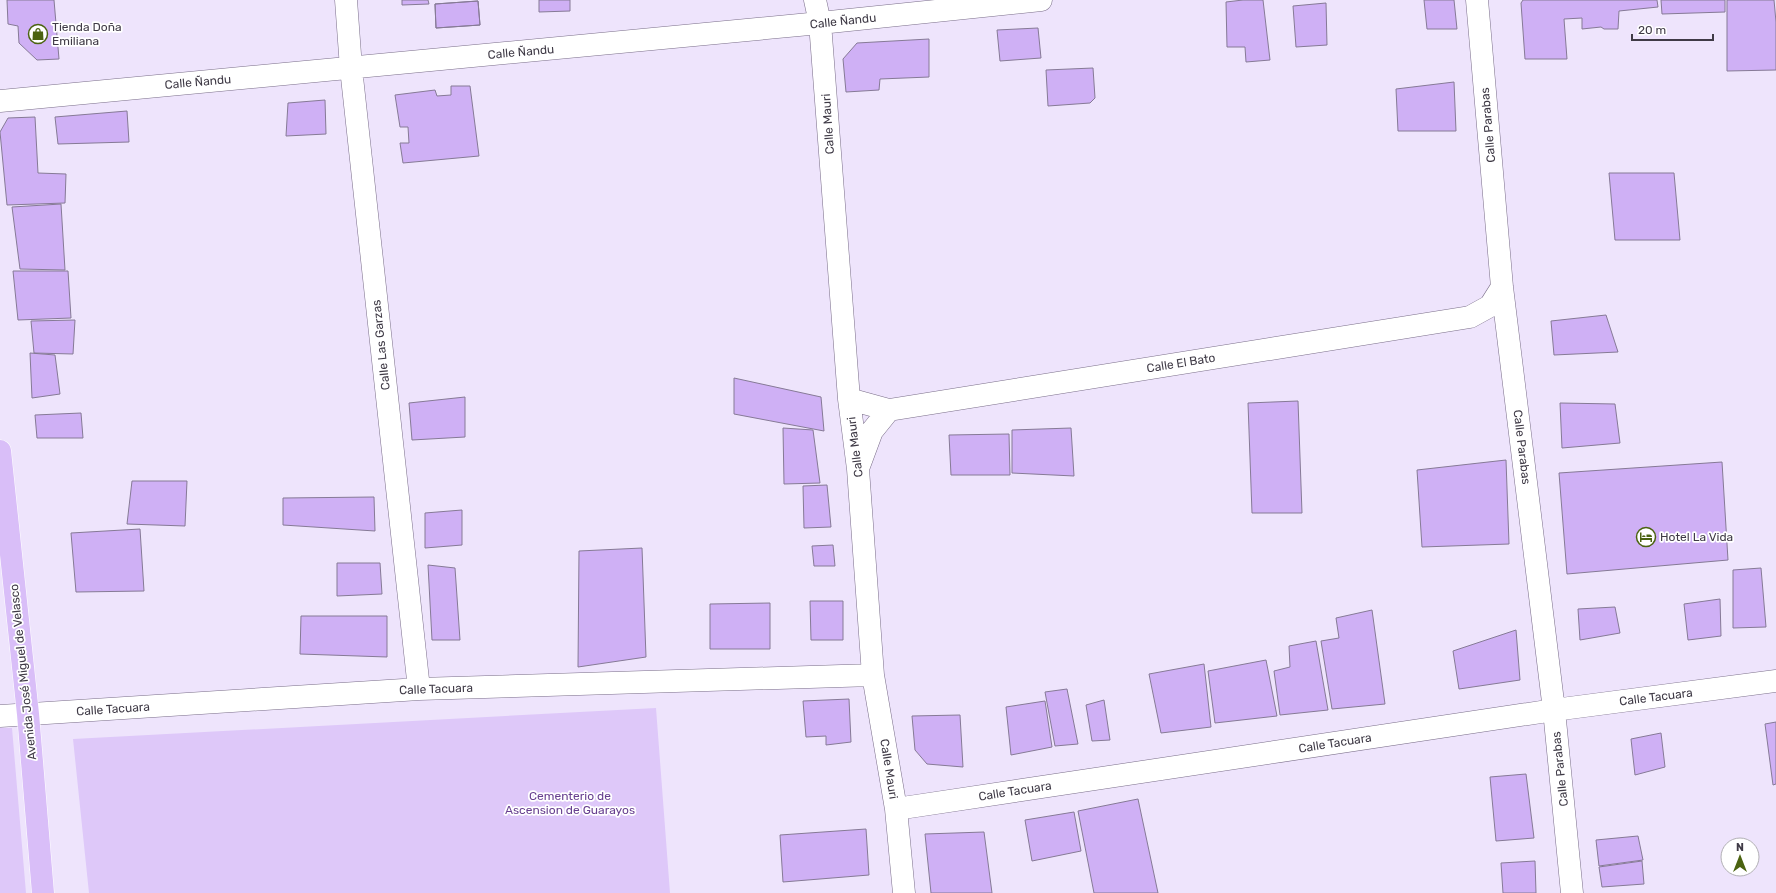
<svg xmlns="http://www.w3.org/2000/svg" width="1776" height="893" viewBox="0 0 1776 893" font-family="Rubik,sans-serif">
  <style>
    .green { fill: #dec8f9 }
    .building { fill: #cfb0f5; stroke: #867a96 }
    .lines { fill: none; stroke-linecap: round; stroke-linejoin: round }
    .minor-casing { stroke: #7a6e89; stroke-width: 23 }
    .primary-casing { stroke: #fff; stroke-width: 23 }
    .minor { stroke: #fff; stroke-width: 22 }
    .primary { stroke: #d9bef8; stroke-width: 22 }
    .labels { text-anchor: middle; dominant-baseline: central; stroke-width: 3.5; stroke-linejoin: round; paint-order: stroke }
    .street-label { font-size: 12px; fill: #3f3a46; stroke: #fff }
    .poi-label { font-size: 12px; fill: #3f3a46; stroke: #fff; text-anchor: start }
    .park-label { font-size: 12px; fill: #673f8f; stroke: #fff }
  </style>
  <rect width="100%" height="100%" fill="#eee4fc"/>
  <path class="green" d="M656,708L670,893H89L73,739Z
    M0,728H12L26,893H0Z"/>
  <path class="building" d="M7,0H54L59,59L37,60L19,43L18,26L8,24Z
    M402,0H428L429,4L402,5Z
    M539,0H570V11L539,12Z
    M1243,0H1263L1270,60L1246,62L1245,47H1227L1226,2Z
    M1424,0H1454L1457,29H1427Z
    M1523,0H1657L1658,7L1619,11L1618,29H1604L1601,27L1582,29V18L1564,19L1567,59H1525L1521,3Z
    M1661,0H1725V12L1662,14Z
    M1727,0H1774L1776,22V70L1727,71Z
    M478,1L480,25L436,28L435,4Z
    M478,1L480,25L436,28L435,4Z
    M1326,3L1327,45L1296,47L1293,6Z
    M1038,28L1041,58L1000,61L997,30Z
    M929,39V77L880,79L879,90L846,92L843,59L857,43Z
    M1093,68L1095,98L1090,103L1048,106L1046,70Z
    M1454,82L1456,131H1398L1396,89Z
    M451,86H470L479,156L403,163L400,143H409L408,127H400L395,95L435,90L437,96L451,95Z
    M325,100L326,134L286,136L288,103Z
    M127,111L129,142L58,144L55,117Z
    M35,117L38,173L66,174L65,203L7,205L0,132L8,118Z
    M1609,173H1674L1680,240H1615Z
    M61,204L65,270L20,269L12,207Z
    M13,271H68L71,318L18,320Z
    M1606,315L1618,352L1554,355L1551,321Z
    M75,320L73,354L34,353L31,321Z
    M30,353L55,355L60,394L32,398Z
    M734,378L821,397L824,431L734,414Z
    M465,397V437L412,440L409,403Z
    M1298,401L1302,513H1252L1248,403Z
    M1560,403L1615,404L1620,443L1562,448Z
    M81,413L83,438H37L35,415Z
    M783,428L813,430L820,483L784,484Z
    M1071,428L1074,476L1012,473V430Z
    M1009,434L1010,475H951L949,435Z
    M1506,460L1509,544L1422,547L1417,470Z
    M1722,462L1728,560L1567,574L1559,473Z
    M132,481H187L185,526L127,524Z
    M827,485L831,527L804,528L803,486Z
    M374,497L375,531L283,525V498Z
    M462,510V545L425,548V513Z
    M140,529L144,591L76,592L71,533Z
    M833,545L835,566H814L812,546Z
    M642,548L646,657L578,667L579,551Z
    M337,563H380L382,594L337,596Z
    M428,565L455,568L460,640H432Z
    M1761,568L1766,627L1733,628V570Z
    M1720,599L1721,636L1688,640L1684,604Z
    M810,601H843V640H811Z
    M770,603V649H710V604Z
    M1615,607L1620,633L1580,640L1578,609Z
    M1372,610L1385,704L1332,709L1321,641L1339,638L1336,618Z
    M301,616H387V657L300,654Z
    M1516,630L1520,680L1459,689L1453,651Z
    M1316,641L1328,710L1280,715L1274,671L1290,667L1289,646Z
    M1266,660L1277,716L1215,723L1208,671Z
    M1204,664L1211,727L1161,733L1149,674Z
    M1067,689L1078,744L1055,746L1045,692Z
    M849,699L851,742L826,745V736L806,737L803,701Z
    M1104,700L1110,740L1092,741L1086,705Z
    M1045,701L1052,747L1011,755L1006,707Z
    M960,715L963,767L927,764L915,750L912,716Z
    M1776,722V784L1773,785L1765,724Z
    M1661,733L1665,767L1635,775L1631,739Z
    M1526,774L1534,838L1496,841L1490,777Z
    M1138,799L1158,893H1094L1078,811Z
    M1074,812L1081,851L1032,861L1025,820Z
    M866,829L869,875L783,882L780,835Z
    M984,832L992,893H931L925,834Z
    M1638,836L1643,860L1599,866L1596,840Z
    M1535,861L1536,893H1503L1501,863Z
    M1642,861L1644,884L1602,887L1599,867Z"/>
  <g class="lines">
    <defs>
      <path id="minor" d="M346,0L351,68L419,689
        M815,0L820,23L849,399L858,469L873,675L896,809L904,893
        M1477,0L1502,287L1554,710L1572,893
        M0,101L820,23L1041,0
        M849,399L889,410L1470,317L1490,306L1502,287
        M859,466L872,431L889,410
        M0,716L419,689L873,675
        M896,809L1554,710L1776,681"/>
      <path id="primary" d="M0,451L28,714L43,893"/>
    </defs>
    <use href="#minor" class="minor-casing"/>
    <use href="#primary" class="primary-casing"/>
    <use href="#minor" class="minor"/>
    <use href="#primary" class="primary"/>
  </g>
  <defs>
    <symbol id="shop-ring" viewBox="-11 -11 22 22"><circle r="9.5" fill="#fff" stroke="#4b6310" stroke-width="1.5"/><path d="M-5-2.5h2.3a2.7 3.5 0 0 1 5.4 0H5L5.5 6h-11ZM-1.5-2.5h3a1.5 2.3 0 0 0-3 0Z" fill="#4b6310"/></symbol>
    <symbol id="hotel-ring" viewBox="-11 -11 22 22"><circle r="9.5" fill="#fff" stroke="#4b6310" stroke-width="1.5"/><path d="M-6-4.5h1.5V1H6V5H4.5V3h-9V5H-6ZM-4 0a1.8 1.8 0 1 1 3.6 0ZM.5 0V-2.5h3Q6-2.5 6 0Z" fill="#4b6310"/></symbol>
  </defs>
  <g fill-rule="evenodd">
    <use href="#shop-ring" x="27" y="23" width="22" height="22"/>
    <use href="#hotel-ring" x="1635" y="526" width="22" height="22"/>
  </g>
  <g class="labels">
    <g class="street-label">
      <text transform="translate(843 21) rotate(-6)">Calle Ñandu</text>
      <text transform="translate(521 52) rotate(-5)">Calle Ñandu</text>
      <text transform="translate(198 82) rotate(-5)">Calle Ñandu</text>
      <text transform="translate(828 124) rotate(-94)">Calle Mauri</text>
      <text transform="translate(1488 125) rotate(-95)">Calle Parabas</text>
      <text transform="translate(381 345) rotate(-96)">Calle Las Garzas</text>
      <text transform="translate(1181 363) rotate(-9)">Calle El Bato</text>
      <text transform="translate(855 447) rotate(-97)">Calle Mauri</text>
      <text transform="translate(1522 447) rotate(83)">Calle Parabas</text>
      <text transform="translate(23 672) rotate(-96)">Avenida José Miguel de Velasco</text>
      <text transform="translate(436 689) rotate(-2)">Calle Tacuara</text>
      <text transform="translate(1656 697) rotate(-7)">Calle Tacuara</text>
      <text transform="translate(113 709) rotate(-4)">Calle Tacuara</text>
      <text transform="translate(1335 743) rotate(-9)">Calle Tacuara</text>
      <text transform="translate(889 769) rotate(81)">Calle Mauri</text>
      <text transform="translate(1560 769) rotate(-96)">Calle Parabas</text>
      <text transform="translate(1015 791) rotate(-9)">Calle Tacuara</text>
    </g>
    <g class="poi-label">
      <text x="52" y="27">Tienda Doña<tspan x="52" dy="14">Emiliana</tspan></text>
      <text x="1660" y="537">Hotel La Vida</text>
    </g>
    <g class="park-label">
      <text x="570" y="796">Cementerio de<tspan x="570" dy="14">Ascension de Guarayos</tspan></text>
    </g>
  </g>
  <g transform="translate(1740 857)"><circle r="19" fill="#ffffff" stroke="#b2b0b5"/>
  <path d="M0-3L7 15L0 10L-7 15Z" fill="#4b6310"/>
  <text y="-6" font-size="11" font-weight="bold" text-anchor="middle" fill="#3f3a46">N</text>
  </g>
  <path d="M1632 34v6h81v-6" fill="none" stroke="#3f3a46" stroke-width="2"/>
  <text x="1638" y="34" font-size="12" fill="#3f3a46" stroke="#ffffff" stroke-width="3" paint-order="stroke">20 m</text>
</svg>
